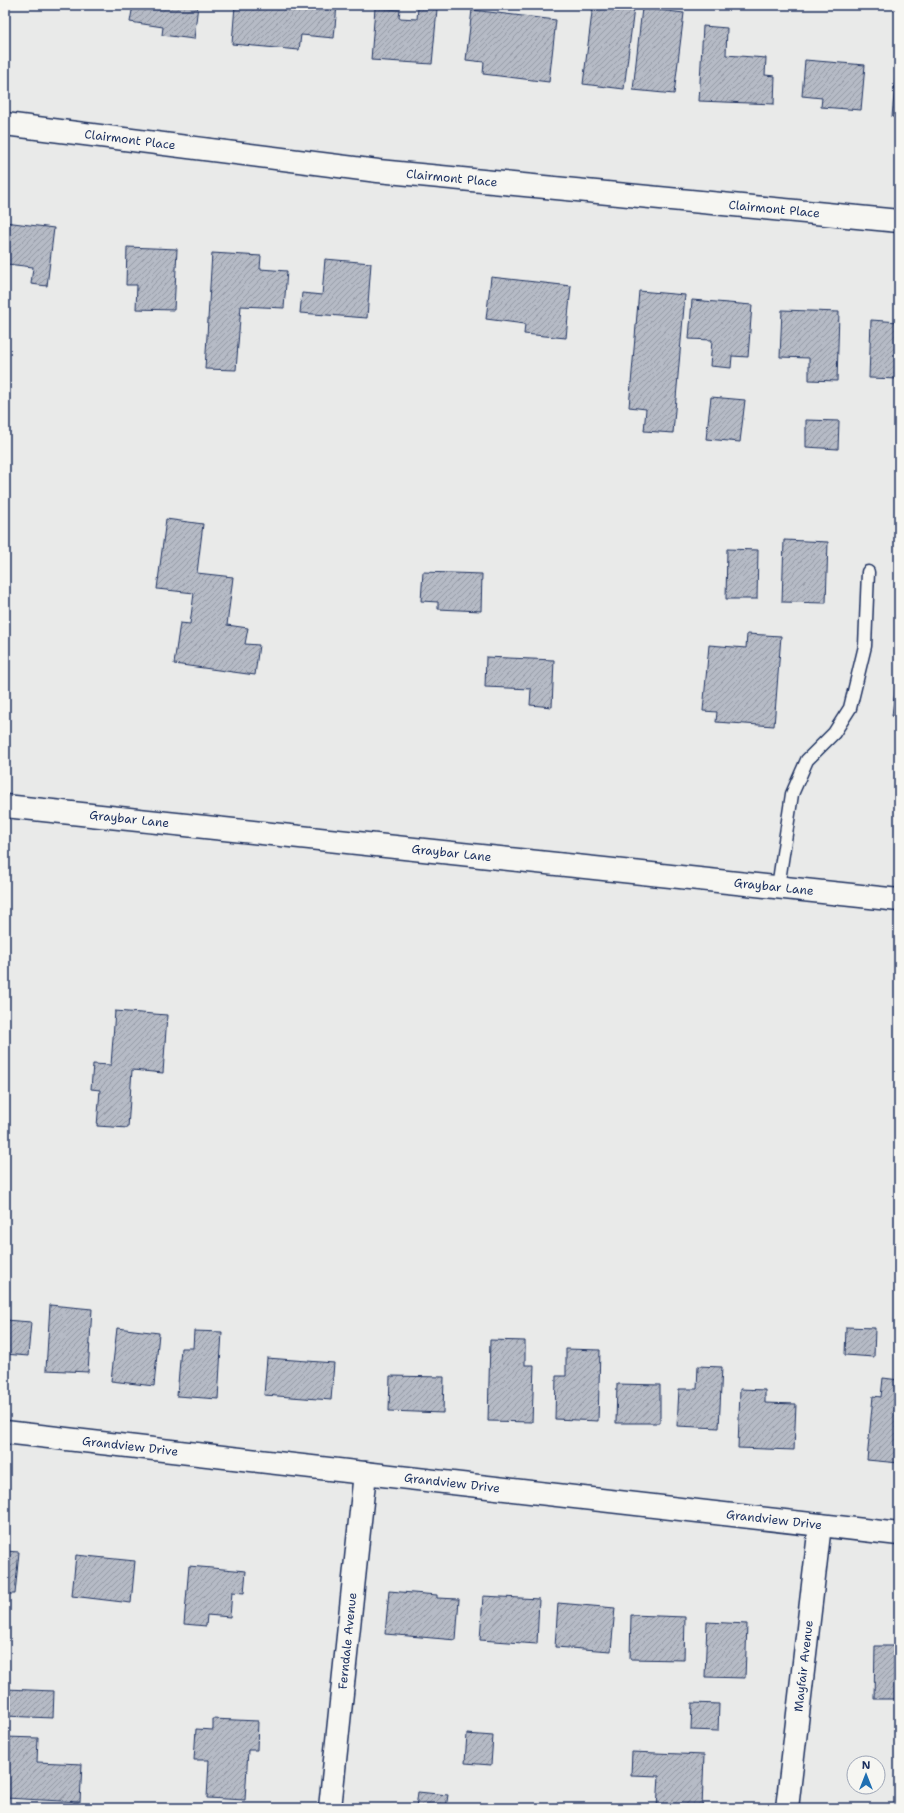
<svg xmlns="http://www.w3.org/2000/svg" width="904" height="1813" viewBox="0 0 904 1813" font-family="'Shantell Sans',sans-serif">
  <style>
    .building { fill: url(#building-hatch); stroke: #1b2f5e }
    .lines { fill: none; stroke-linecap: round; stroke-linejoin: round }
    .lane-casing { stroke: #1b2f5e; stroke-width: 15 }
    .street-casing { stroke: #1b2f5e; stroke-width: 25 }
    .lane { stroke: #f6f6f2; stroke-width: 12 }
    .street { stroke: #f6f6f2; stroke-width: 22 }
    .labels { text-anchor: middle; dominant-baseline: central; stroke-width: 4; stroke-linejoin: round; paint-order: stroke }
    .street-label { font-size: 12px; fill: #1b2f5e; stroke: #f6f6f2 }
  </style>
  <defs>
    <pattern id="building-hatch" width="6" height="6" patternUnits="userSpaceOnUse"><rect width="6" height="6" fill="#b6bbc6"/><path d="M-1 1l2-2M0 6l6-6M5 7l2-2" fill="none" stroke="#9398a4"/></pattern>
  </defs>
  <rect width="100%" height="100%" fill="#e9eae9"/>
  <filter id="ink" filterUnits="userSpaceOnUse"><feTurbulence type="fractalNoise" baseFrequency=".025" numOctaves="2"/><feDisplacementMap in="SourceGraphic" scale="8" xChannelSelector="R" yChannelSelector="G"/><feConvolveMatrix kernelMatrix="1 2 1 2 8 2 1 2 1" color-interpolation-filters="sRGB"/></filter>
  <g filter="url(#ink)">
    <path class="building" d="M133,5H198L194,39L162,35L163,27L130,22Z
      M235,5H337L334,38L301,35L299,50L232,44Z
      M593,5L634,8L624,89L583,84Z
      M375,8L400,10L399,18L417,19L418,8L437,9L432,64L371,60Z
      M642,8L684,13L674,94L633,90Z
      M472,10L556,20L549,82L483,74L484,62L466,60Z
      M703,26L727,28L726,55L766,58L765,75L775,76L774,104L699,101Z
      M805,60L865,65L861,110L821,107L822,98L802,96Z
      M897,60H899V117H892Z
      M5,222L54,228L47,286L31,284L33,267L7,264L5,279Z
      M127,247L177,249L174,310L136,309L137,285H126Z
      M212,253L261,256L260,269L287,271L284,308L241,306L236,370L205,369Z
      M325,259L371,263L367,318L300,313L302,293L322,295Z
      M491,277L571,286L566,338L524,334L525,324L486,319Z
      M639,291L685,295L673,433L644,431L646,409L629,407Z
      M692,300L752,305L748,357L732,356L731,368L710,366L712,340L689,339Z
      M782,310L839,312L837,381L809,380V358L780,357Z
      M871,320L899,322V379L869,378Z
      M711,397L745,400L740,442L706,439Z
      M806,420L839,421L838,449L806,447Z
      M166,519L203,524L197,573L233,577L227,625L248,628L245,644L259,645L255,675L174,664L180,623L190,624L194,593L157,589Z
      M784,540L828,542L826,603L782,602Z
      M727,549L758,550L757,599H726Z
      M423,572L482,574L481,611L438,609V602L421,601Z
      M5,601L9,602L6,650H5Z
      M747,634L781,636L774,726L716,722L717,712L703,711L709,645L746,648Z
      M486,657L554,660L552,707L530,705L531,689L485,687Z
      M896,683L899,684V717L892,716Z
      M115,1011L167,1015L163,1073L132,1070L128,1128L97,1126L100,1090L91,1089L93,1064L111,1065Z
      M50,1305L92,1309L88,1372L46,1370Z
      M5,1320L31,1322L28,1356L5,1354Z
      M846,1327L875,1328L874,1357L845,1355Z
      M117,1328L159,1333L154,1386L111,1381Z
      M194,1331L222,1332L218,1399L177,1396L181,1348H193Z
      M490,1340L525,1341V1365H534L532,1422L488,1421Z
      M566,1349L600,1350L598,1421L555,1419L556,1376H566Z
      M267,1358L334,1363L331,1400L264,1395Z
      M698,1366L722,1367L719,1428L677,1426L679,1389H697Z
      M390,1376L444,1377L443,1413L389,1411Z
      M883,1378L899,1380V1463L867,1460L873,1396L881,1397Z
      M617,1384L660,1385V1423H616Z
      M740,1389L765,1390V1403L796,1404L794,1450L738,1448Z
      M5,1551L19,1552L15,1594H5Z
      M76,1555L135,1561L131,1603L72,1596Z
      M189,1566L246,1571L244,1593L232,1592L230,1617L207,1615L206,1626L184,1624Z
      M389,1591L437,1595V1598L459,1599L456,1640L385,1634Z
      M483,1596L539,1599L537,1644L480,1640Z
      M558,1603L615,1608L611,1651L555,1647Z
      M631,1615L685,1617L684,1660L630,1659Z
      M707,1622L747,1624L745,1678L705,1677Z
      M875,1646H899V1699H874Z
      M5,1689L54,1691L53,1718L5,1716Z
      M692,1703L719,1704L718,1731L691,1730Z
      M213,1719L258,1721L257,1750H248L245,1800L207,1798L209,1760H194L196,1729L213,1730Z
      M467,1734L493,1736L491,1765L465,1763Z
      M5,1737L38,1738L37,1762L82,1764L80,1802L5,1798Z
      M632,1752L704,1755L702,1808H657L659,1776L631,1775Z
      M418,1792L448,1795L446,1808H449H416Z"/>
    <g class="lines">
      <defs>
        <path id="lane" d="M778,887L792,794L807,760L834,733L850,708L865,646L868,572"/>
        <g id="street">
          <path id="s1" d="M5,124L378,171L899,221"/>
          <path id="s2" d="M5,806L899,900"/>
          <path id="s3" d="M5,1432L899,1534"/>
          <path id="s4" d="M330,1808L365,1473"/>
          <path id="s5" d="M787,1808L820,1525"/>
        </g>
      </defs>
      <use href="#lane" class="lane-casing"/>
      <use href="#street" class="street-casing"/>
      <use href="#lane" class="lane"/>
      <use href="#street" class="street"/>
    </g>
  </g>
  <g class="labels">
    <g class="street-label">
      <text stroke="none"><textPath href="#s1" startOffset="126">Clairmont Place</textPath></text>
      <text stroke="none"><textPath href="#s1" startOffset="450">Clairmont Place</textPath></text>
      <text stroke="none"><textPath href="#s1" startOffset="774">Clairmont Place</textPath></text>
      <text stroke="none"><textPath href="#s2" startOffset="125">Graybar Lane</textPath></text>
      <text stroke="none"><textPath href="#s2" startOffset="449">Graybar Lane</textPath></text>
      <text stroke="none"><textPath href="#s2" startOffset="773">Graybar Lane</textPath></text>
      <text stroke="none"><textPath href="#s3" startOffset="126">Grandview Drive</textPath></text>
      <text stroke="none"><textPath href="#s3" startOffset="450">Grandview Drive</textPath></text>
      <text stroke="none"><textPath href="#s3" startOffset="774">Grandview Drive</textPath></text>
      <text stroke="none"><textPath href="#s4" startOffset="168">Ferndale Avenue</textPath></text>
      <text stroke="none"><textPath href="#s5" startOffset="143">Mayfair Avenue</textPath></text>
    </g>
  </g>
  <rect width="904" height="1813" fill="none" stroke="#f6f6f2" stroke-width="20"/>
  <rect x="10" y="10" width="884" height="1793" fill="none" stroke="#1b2f5e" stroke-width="1.5" filter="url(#ink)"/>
  <g transform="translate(866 1775)"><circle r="19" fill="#f6f6f2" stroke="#9ea6b7"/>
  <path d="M0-3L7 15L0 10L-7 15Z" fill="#1f6fb2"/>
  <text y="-6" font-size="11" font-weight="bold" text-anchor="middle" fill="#1b2f5e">N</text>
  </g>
</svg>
